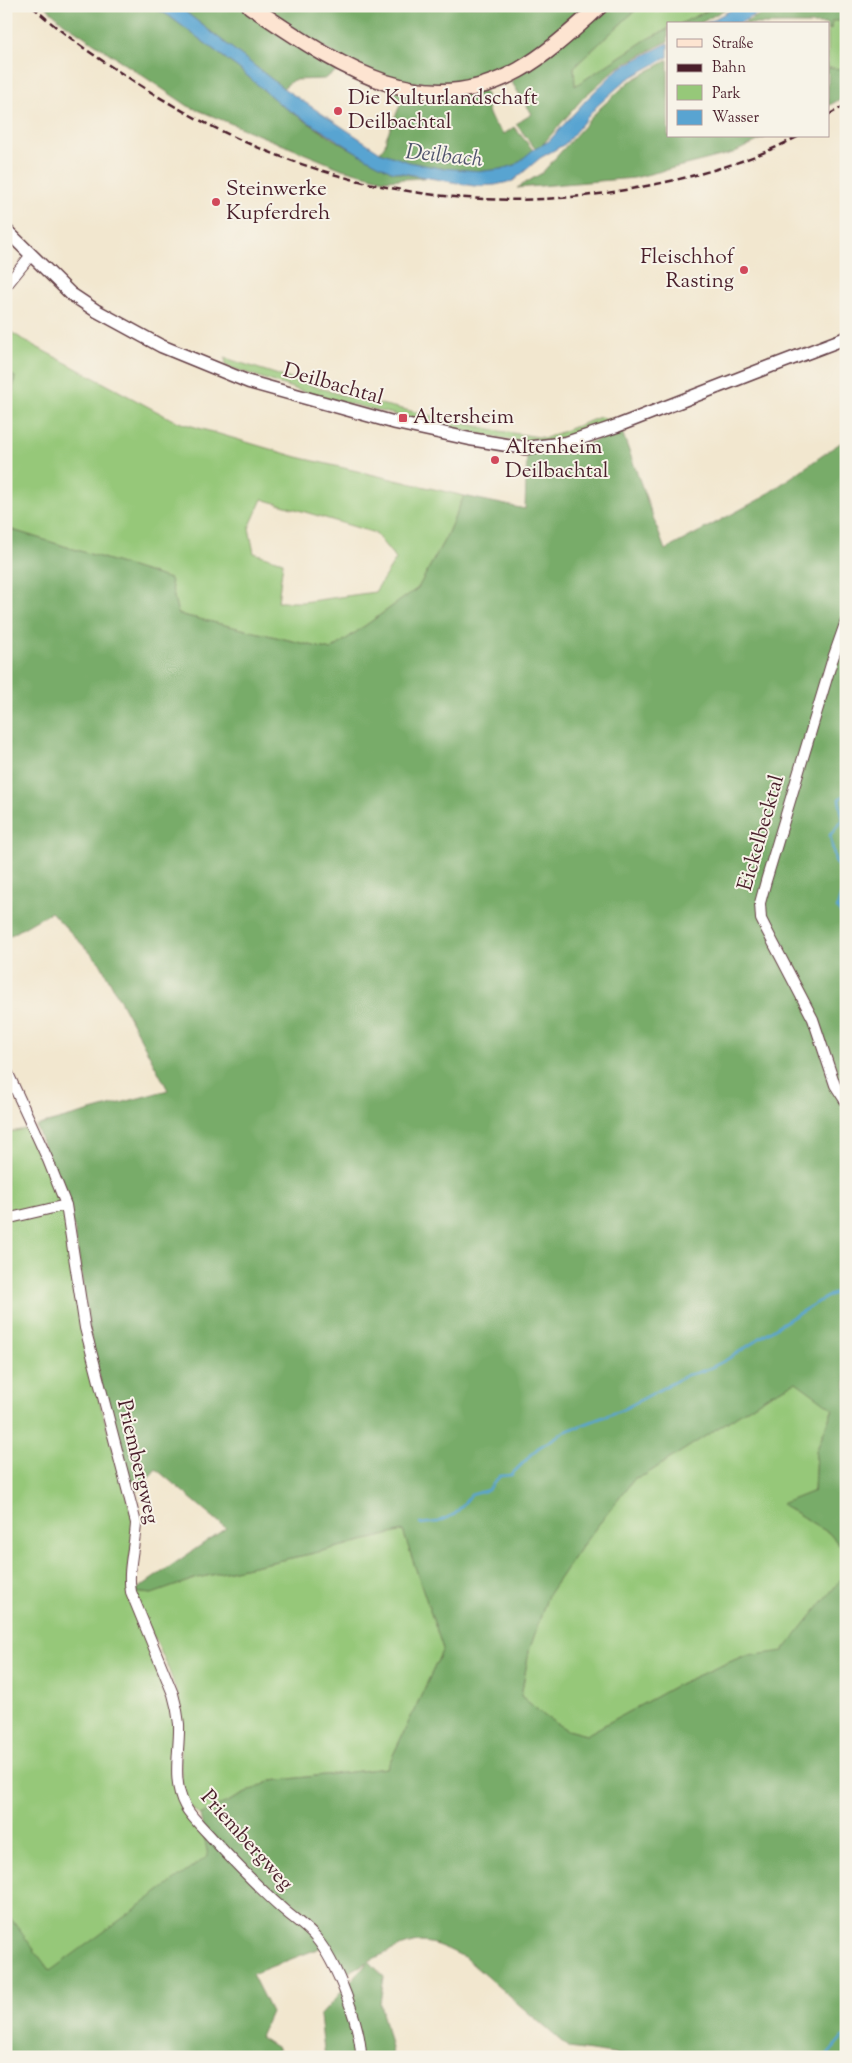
<svg xmlns="http://www.w3.org/2000/svg" width="852" height="2063" viewBox="0 0 852 2063" font-family="'Sorts Mill Goudy',serif">
  <style>
    .green { fill: #96c879; stroke: #707452; fill-rule: evenodd }
    .forest { fill: #78ac69; stroke: #61664a }
    .water { fill: #59a4d1; stroke: #52627e }
    .lines { fill: none; stroke-linecap: round; stroke-linejoin: round }
    .stream { stroke: #59a4d1; stroke-width: 2.5 }
    .minor-casing { stroke: #633d44; stroke-width: 12 }
    .tertiary-casing { stroke: #633d44; stroke-width: 15 }
    .secondary-casing { stroke: #633d44; stroke-width: 18 }
    .minor { stroke: #fff; stroke-width: 10 }
    .tertiary { stroke: #fff; stroke-width: 12 }
    .secondary { stroke: #fde4d1; stroke-width: 15 }
    .rail { stroke: #4a1f2b; stroke-width: 2.5; stroke-dasharray: 8 4; stroke-linecap: butt }
    .poi-dot { fill: #d1495b; stroke: #f7f3e8; stroke-width: 2 }
    .labels { text-anchor: middle; dominant-baseline: central; stroke-width: 4; stroke-linejoin: round; paint-order: stroke }
    .poi-label { font-size: 21px; fill: #4a1f2b; stroke: #f7f3e8; text-anchor: start }
    .street-label { font-size: 21px; fill: #4a1f2b; stroke: #f7f3e8 }
    .water-label { font-size: 22px; font-style: italic; fill: #50546d; stroke: #f7f3e8 }
  </style>
  <rect width="100%" height="100%" fill="#f7f3e8"/>
  <filter id="ink" filterUnits="userSpaceOnUse"><feTurbulence type="fractalNoise" baseFrequency=".02" numOctaves="2"/><feDisplacementMap in="SourceGraphic" scale="10" xChannelSelector="R" yChannelSelector="G"/><feConvolveMatrix kernelMatrix="1 2 1 2 8 2 1 2 1" color-interpolation-filters="sRGB"/></filter>
  <filter id="wash" filterUnits="userSpaceOnUse"><feTurbulence type="fractalNoise" baseFrequency=".0096" numOctaves="4" result="noise"/><feDisplacementMap in="SourceGraphic" scale="20" xChannelSelector="R" yChannelSelector="G"/><feGaussianBlur stdDeviation="1.12" result="paint"/><feColorMatrix in="noise" values="0 0 0 0 0 0 0 0 0 0 0 0 0 0 0 0 0 1.4 0 .05"/><feComposite in="paint" operator="in"/></filter>
  <g filter="url(#wash)">
    <rect width="100%" height="100%" fill="#f2e7cf"/>
    <path class="green" d="M640,6H717L680,24H668V29L647,39L575,86L574,67Z
      M832,20L846,21V69L828,68V29H831Z
      M6,329L27,342L175,421L297,457L464,496L446,537L418,588L331,650L178,614L170,579L6,528V435L15,377L6,371ZM262,499L375,533L396,559L375,592L303,602H278L283,562L254,553L249,528Z
      M225,358L345,396L499,431L546,438L600,417L618,421L548,442H520L450,428L313,395L226,366Z
      M30,1128L53,1181L70,1226L75,1295L96,1389L134,1523C134,1549 123,1575 132,1599L133,1592L151,1594L197,1578L310,1554L403,1531L443,1649L387,1768L271,1781L200,1815C195,1811 189,1807 187,1801C174,1771 186,1726 176,1691C169,1665 149,1625 134,1604L170,1691L176,1725V1787L181,1805L203,1830L209,1858L50,1973L6,1914V1133Z
      M796,1382L833,1408L816,1452L814,1491L782,1504L829,1533L846,1553V1573L783,1652L741,1657L681,1683L586,1735L567,1730L546,1717L521,1696L529,1651L548,1595L581,1547L635,1478L645,1475L769,1395Z"/>
    <path class="forest" d="M45,6H151L169,16L238,68L281,105L333,139L391,171L425,178L384,180L342,169L188,106L64,23Z
      M178,6H249L343,67L324,79L293,80L283,88Z
      M252,6H597L556,43L474,86L380,80Z
      M604,6H640L574,67L575,86L647,39L668,29V41L617,68L584,97L537,151L516,124L532,114L511,81Z
      M717,6H731L699,24H680Z
      M776,6H846V21H832L831,29H828V24H742Z
      M668,60V136H768L733,153L634,178L517,188L542,173L599,109L629,82Z
      M828,68L846,69V96L828,106Z
      M390,88C419,103 453,94 484,90C488,96 486,103 488,110C490,120 497,127 504,134L514,127L533,150C527,155 521,162 515,165C495,176 432,169 409,162C399,160 389,156 380,152L385,145L386,138L401,103L395,98Z
      M6,371L15,377L6,435Z
      M621,429L665,550L760,499L846,439V1553L829,1533L781,1504L814,1491L816,1452L833,1409L796,1382L769,1395L645,1475L635,1478L581,1547L548,1595L529,1651L521,1696L546,1717L567,1730L586,1735L681,1683L741,1657L783,1651L846,1573V2057H634L569,2048L464,1957C451,1951 436,1942 420,1942C408,1942 381,1955 369,1961L384,1977L380,2003L393,2057H325L320,2016L368,1962L345,1974L326,1944L320,1948L252,1974L271,2012L260,2037L279,2049L272,2057H6V1912L50,1971L208,1856L200,1815L271,1781L387,1768L443,1649L403,1531L310,1554L197,1578L152,1594L133,1592L226,1528L156,1469L136,1492L123,1470L92,1347L74,1227L36,1126L168,1090L100,963L51,912L6,938V528L170,579L178,614L331,650L418,588L446,537L464,496L525,509L527,451H549L585,445Z"/>
    <path class="water" d="M151,6H178L283,88L380,152L409,162L440,168L484,171L501,169L515,165L533,150L549,141L587,99L618,69L668,43V57L626,80L597,106L565,144L540,158L513,181L495,185L474,186L391,171L361,155L281,105L238,68L169,16Z
      M738,6H771L738,24H705Z"/>
    <g class="lines">
      <path class="stream" d="M846,794L839,799L843,820L830,835L835,860L845,882L837,908L846,921
        M420,1524L438,1522L455,1514L471,1495L488,1490L500,1476L511,1475L538,1448L564,1432L622,1410L687,1375C717,1370 744,1348 769,1332C794,1316 819,1300 846,1287
        M826,2057L846,2034"/>
    </g>
  </g>
  <g filter="url(#ink)">
    <g class="lines">
      <defs>
        <path id="minor" d="M6,286L31,255
          M846,621L832,661L766,881L760,903L761,919L765,927L813,1019L835,1085L846,1102
          M6,1069L48,1160L66,1205L85,1328L136,1523C135,1546 127,1570 131,1592L173,1694C176,1704 178,1714 179,1724C180,1751 171,1780 185,1806C192,1818 203,1828 212,1838C235,1863 259,1888 284,1910C294,1919 307,1927 316,1938C336,1962 361,2025 361,2057
          M6,1219L66,1205"/>
        <path id="tertiary" d="M6,230L71,294L95,310L161,346L249,382L396,423L470,439L525,448L566,443L617,426L771,366
          M775,365L846,338"/>
        <path id="secondary" d="M250,6C333,61 418,126 519,70C549,53 574,29 600,6"/>
      </defs>
      <use href="#minor" class="minor-casing"/>
      <use href="#tertiary" class="tertiary-casing"/>
      <use href="#secondary" class="secondary-casing"/>
      <use href="#minor" class="minor"/>
      <use href="#tertiary" class="tertiary"/>
      <use href="#secondary" class="secondary"/>
      <path class="rail" d="M32,6C62,34 97,58 132,80C285,181 460,223 641,187C695,177 750,162 799,136
        M828,115L846,105"/>
    </g>
  </g>
  <g class="poi-dot">
    <circle cx="338" cy="111" r="5"/>
    <circle cx="216" cy="202" r="5"/>
    <circle cx="744" cy="270" r="5"/>
    <rect x="398" y="413" width="10" height="10" rx="2.5"/>
    <circle cx="495" cy="460" r="5"/>
  </g>
  <g class="labels">
    <g class="poi-label">
      <text x="348" y="99">Die Kulturlandschaft<tspan x="348" dy="24">Deilbachtal</tspan></text>
      <text x="226" y="190">Steinwerke<tspan x="226" dy="24">Kupferdreh</tspan></text>
      <text x="734" y="258" text-anchor="end">Fleischhof<tspan x="734" dy="24">Rasting</tspan></text>
      <text x="413" y="418">Altersheim</text>
      <text x="505" y="448">Altenheim<tspan x="505" dy="24">Deilbachtal</tspan></text>
    </g>
    <g class="street-label">
      <text transform="translate(333 385) rotate(16)">Deilbachtal</text>
      <text transform="translate(762 833) rotate(-74)">Eickelbecktal</text>
      <text transform="translate(137 1462) rotate(77)">Priembergweg</text>
      <text transform="translate(246 1841) rotate(48)">Priembergweg</text>
    </g>
    <g class="water-label">
      <text transform="translate(444 157) rotate(6)">Deilbach</text>
    </g>
  </g>
  <rect width="852" height="2063" fill="none" stroke="#f7f3e8" stroke-width="25"/>
  <rect x="667" y="22" width="162" height="115" fill="#f7f3e8" stroke="#b29e9c"/>
  <rect x="677" y="39" width="25" height="8" fill="#fde4d1" stroke="#b29e9c"/>
  <text x="712" y="48" font-size="15" fill="#4a1f2b">Straße</text>
  <rect x="677" y="64" width="25" height="8" fill="#4a1f2b" stroke="#b29e9c"/>
  <text x="712" y="72" font-size="15" fill="#4a1f2b">Bahn</text>
  <rect x="677" y="85" width="25" height="15" fill="#96c879" stroke="#b29e9c"/>
  <text x="712" y="98" font-size="15" fill="#4a1f2b">Park</text>
  <rect x="677" y="110" width="25" height="15" fill="#59a4d1" stroke="#b29e9c"/>
  <text x="712" y="122" font-size="15" fill="#4a1f2b">Wasser</text>
</svg>
